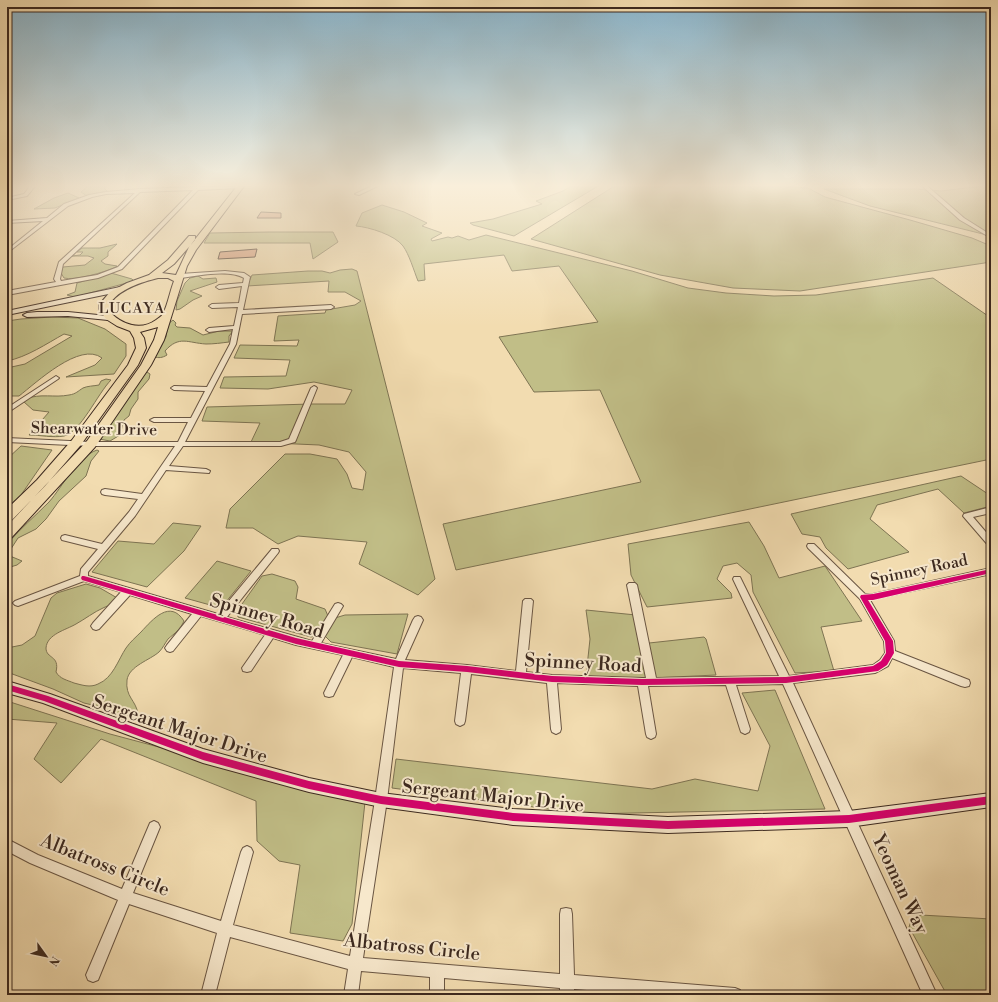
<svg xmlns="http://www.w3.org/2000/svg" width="998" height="1002" viewBox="0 0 998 1002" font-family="'Libre Bodoni',serif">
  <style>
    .green { fill: #c1be87; stroke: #7e7453 }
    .building { fill: #dda283; stroke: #3c291f }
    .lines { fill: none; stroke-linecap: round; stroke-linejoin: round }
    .street-casing { stroke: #6a5643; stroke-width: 2 }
    .secondary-casing { stroke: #3c291f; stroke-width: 2 }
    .primary-casing { stroke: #3c291f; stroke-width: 2 }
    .street { fill: #f7e8cc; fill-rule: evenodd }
    .secondary { fill: #f7e8cc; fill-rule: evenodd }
    .primary { fill: #f2dcb0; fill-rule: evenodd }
    .cycleway-casing { stroke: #f7e8cc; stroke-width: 2 }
    .cycleway { fill: #d6006c; fill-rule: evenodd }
    .labels { text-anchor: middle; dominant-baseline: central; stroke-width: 4; stroke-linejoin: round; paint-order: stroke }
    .far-quarter-label { font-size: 15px; letter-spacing: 1px; fill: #3c291f; stroke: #f7e8cc }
    .street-label { font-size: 16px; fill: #3c291f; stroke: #f7e8cc }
    .near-street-label { font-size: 19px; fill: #3c291f; stroke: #f7e8cc }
  </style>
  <rect width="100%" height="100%" fill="#f2dcb0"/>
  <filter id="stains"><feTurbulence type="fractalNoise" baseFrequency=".005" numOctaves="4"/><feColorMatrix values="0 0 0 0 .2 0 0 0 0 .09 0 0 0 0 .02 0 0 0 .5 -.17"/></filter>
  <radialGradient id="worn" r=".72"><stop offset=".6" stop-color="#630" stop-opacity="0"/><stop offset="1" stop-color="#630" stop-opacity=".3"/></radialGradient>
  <path class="green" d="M89,185H109L104,188L107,191L87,196L81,192Z
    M573,185H600L514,236L473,225L470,223L493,219L542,204L536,201L563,191Z
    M616,185H763L808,188L825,197L910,220L972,238L991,246V262L800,291L733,288L660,275L531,239Z
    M991,185V236L870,206L824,189H917L941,191Z
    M68,193L79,198L55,208L34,209L54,198Z
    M382,205L404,212L427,223L422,226L442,233L431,239L432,241L448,237L452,238L458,236L469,240L486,235L632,271L688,288L726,293L774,296L816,295L933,278L991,318V459L456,570L443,524L641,482L600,390L534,392L499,337L598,322L559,266L512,271L504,255L424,264L425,280L418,281C414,271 409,254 403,246C395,235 369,227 356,226L362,213Z
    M269,232H333L338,242L313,259L310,243H204L210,233Z
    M117,244L108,252V256L101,261L105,264L117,266L116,267C106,272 74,281 64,278L61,273L63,267L85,265L94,258L88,256H72L80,255L83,252H77L82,248H100Z
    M352,269L357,271L435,579L418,595L359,564L367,542L298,536L278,544L253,528H226L230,509L285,454H310L337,459L347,474L352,488L363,490L366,472L349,452L319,445L251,442L260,423L202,421L207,407L311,404H345L352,390L314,382L268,389L220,388L224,377L286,376L290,360L234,358L240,345L297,346L299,340L274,341L278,316L325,313L326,310L355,305L361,301L345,292H328L329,281L247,286L252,275L308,271H322L330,273L340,270Z
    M111,273L132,279L134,281L75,297L67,295L75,292L77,283Z
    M198,276L203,279L216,278L217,282L190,291L202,296L193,300L180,309L176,310L177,301L185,283L190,278Z
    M52,317L78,318L105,329L126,344V356L114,374L66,377L95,365L102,358C80,341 36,383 19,396H7V368L25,364L72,336L64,334C46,344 27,357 7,361V321L21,319Z
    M173,320L176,323L175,325L177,327L190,328L203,335L219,331H233L229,336V342C221,343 214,344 206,344C188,343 179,335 165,351L167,355C162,358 159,358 154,357L153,355L166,337L168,324Z
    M147,372L150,374L149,379L138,392V399L131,409L129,416L124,420L120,435L110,441L99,439L144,373Z
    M106,379L111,380C98,393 80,433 64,436C53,438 40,435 29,435L49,412L33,410L24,402L25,399C41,393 54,398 69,395C76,394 78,391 83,388C87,386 94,386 99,385L101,381Z
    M21,446L52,450L21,495L7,508V459Z
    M97,450L99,451L91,461L86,476L59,501L46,519L36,529L18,538L9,552L10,556L22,561L17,565L7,568V544C20,529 35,516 49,502C63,486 77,457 97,450Z
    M961,476L991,496V506L964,513L938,489L877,505L870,519L909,552L848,569L826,548L820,537L802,534L791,514Z
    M749,522L764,546L779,578L825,566L862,621L821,627L834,671L795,673L753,592L751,575L737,563L723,566L717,579L731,593L732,598L647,607L631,575L628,544Z
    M173,523L201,526L184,551L147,587L92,572L118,541L154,544Z
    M217,561L251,571L221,608L185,598Z
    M272,574L295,581L298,587L296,599L325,609L328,616L316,636L311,637L238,617L237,611L262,576Z
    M86,584L100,588L119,599C115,604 109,605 103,608C94,612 85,619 76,624C66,630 47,634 46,648C46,659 60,655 56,672C60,679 67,680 74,683C82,685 90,688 98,684C113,678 118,660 126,648C130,642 136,637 141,632C153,619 170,599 184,621C180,630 175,633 168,639C165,643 163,648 159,652C150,660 129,666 127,680C125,697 136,700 138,714L134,716H126L110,712L105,708L84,703L53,689L7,672V648L22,645L35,636L51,598L57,593Z
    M586,610L636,615L640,644L704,637L706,639L716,675L630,679L586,676L590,639Z
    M408,614L397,654L331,642L325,636L335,618L345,615Z
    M775,690L825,809L586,814L392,788L396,759L652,789L695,779L758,791L770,746L742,693Z
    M7,701L110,734L365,802L352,924L343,941L290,933L300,865L279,861L257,841L256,801L101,739L61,783L34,759L57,723L7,719Z
    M921,915L991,919V995H947L909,927L912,918Z"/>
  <path class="building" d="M261,212L281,213V218H257Z
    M257,249L255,257L218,259L220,252Z"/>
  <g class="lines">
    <defs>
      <path id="street" d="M31,185H36L27,196L7,200V198L24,194Z
        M197,185H201L200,187L240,186L242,187L240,188L198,190L122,269L98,278L7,295V291L56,282L54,279L59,262L135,193L106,194L92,197L68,206L7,253V250L43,221L7,223V221L47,218L64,204L89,195L106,192L140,189L196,187ZM193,190L118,267L97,275L61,281L60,279L63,264L140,192Z
        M374,185H380L359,195L355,194Z
        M921,185H926L964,218L991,235V238L960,220Z
        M225,271L244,273L250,277L243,310L331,305L334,307L331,309L242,314L236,344L185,442H280L289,439L311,388L314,386L316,387L317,388L296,440L295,442L281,446H183L169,466L206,469L210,471L209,473L166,470L135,516L88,572V576L218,614L272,549H278L279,551L278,553L227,617L312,641L335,604L338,603L341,604L343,606L321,643L396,659L413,620L415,617L418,616L421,617L423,620L405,660L467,665L516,671L523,601L525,599H531L533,601L526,672L552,675L642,678H646L627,585L629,583H635L637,585L656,678L779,676L733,579L734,577H740L741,579L789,676L873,665L880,660L885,653L884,641L860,599L808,548L807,546L808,544H814L865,594H873L991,568V574L870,600L894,641L895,651L969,680L970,683L969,686L965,687L961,686L892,658L888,666L875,673L793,683L937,995H923L783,684L736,685L750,729L749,732L745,734L741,732L740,729L726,685L648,686L656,734L655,737L651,739L647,737L646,734L638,686L557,683L561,729L560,732L556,734L552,732L551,729L547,683L471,674L465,721L464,724L460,726L456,724L455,721L461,673L403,668L387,800L363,958L560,974V914L561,909L566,908L571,909L572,914L574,975L735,988L740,990L742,995H650L574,989V995H560V988L444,978V995H430V977L361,971L358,995H344L348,969L230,937L215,995H201L217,933L129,904L98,980L93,982L88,980L86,975L118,900L30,863L7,851V839L38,855L122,889L150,823L154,821L158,823L160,827L133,893L221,921L241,852L243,848L247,846L251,848L253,852L233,925L350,956L375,800L394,667L352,657L333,696L329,697L325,696L324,693L343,655L296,645L273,638L251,671L247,672L243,671L242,668L265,635L201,616L173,651L170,652L167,651L165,648L167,645L192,614L130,595L99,629L96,630L93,629L91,626L93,623L121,592L84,581L18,606L15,605L13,603L15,601L80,576L81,569L98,549L62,540L61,538L62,536L65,535L102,544L129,512L138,499L105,495L102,494L101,492L102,490L105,489L142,494L175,446H91L7,442V438L91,442H178L188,422H154L150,420L154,418H191L205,391L174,390L171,388L174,386L207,387L230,344L233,329L209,332L206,330L209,328L234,326L238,307L212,308L209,306L212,304L239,303L242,286L219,289L216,287L219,285L243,283L244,278C228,269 198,276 180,278L177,276L180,274Z
        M56,376L59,378L58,379L7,413V408Z
        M991,507V513L973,517L991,538V546L988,545L963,516L964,514Z"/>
      <path id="secondary" d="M120,287L124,289L123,291L7,315V311Z
        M37,312H68L108,316L112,318L108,320L68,316L27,317L23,315L27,313Z
        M7,681L50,694L203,749L309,778L381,793L513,809L668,817L849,811L991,793V807L849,827L668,833L513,825L381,807L309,792L203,763L43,703L7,693Z"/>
      <path id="primary" d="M238,185H245L196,250L187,266L164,340L151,365L95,447L12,537L7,539V526L87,441L141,365L154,340L158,327L140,332L144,338L146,348L138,365L80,446L45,486L12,520L7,521V509L37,480L72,440L128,365L136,348L134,338L130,331L117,326L106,319L99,309V305L110,292L127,283L149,275L168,260L189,236H195V240L174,264L162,273L176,275L189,247ZM158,278H168L174,281C170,291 168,304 163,314C161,317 158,318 156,320C141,331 122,325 110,312L109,305C118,289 142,282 158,278Z"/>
    </defs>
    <use href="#street" class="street-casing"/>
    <use href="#secondary" class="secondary-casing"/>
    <use href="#primary" class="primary-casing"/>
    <use href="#street" class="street"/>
    <use href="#secondary" class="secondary"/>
    <use href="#primary" class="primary"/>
    <defs>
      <path id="cycleway" d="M991,569V573L873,600H868L893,641L894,653L887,665L878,671L786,683L642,685L552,682L467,672L399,667L296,644L82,580L81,578L82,576H84L296,638L399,661L467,666L552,676L642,679L786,677L873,666L881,661L886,653L885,641L860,597L861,595L873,594Z
        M7,684L48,696L203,752L309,781L381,796L513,813L668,821L849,815L991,796V804L849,823L668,829L513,821L381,804L309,789L203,760L44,701L7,690Z"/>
    </defs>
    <use href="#cycleway" class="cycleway-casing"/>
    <use href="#cycleway" class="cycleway"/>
  </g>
  <linearGradient id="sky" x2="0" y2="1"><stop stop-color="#89b7d0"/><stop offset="0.57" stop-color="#f9efdb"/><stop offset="1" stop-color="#f9efdb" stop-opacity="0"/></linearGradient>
  <rect width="998" height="326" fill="url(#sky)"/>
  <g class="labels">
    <g class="far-quarter-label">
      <text x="132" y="308">LUCAYA</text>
    </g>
    <g class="street-label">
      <text transform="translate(94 429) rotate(1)">Shearwater Drive</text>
      <text transform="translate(919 570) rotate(-12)">Spinney Road</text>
    </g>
    <g class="near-street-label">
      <text transform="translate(267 616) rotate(16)">Spinney Road</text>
      <text transform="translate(583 663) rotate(3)">Spinney Road</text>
      <text transform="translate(180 729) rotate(18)">Sergeant Major Drive</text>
      <text transform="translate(493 796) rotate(6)">Sergeant Major Drive</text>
      <text transform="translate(105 865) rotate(22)">Albatross Circle</text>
      <text transform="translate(900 884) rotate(65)">Yeoman Way</text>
      <text transform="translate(412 947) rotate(6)">Albatross Circle</text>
    </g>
  </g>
  <rect width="998" height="1002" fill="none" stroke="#f2dcb0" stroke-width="24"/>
  <rect x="8" y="8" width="982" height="986" fill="none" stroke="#3c291f" stroke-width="2"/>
  <rect x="12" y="12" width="974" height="978" fill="none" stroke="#3c291f"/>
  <g transform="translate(46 956) rotate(123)" stroke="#f7e8cc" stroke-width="3" paint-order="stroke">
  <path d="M0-3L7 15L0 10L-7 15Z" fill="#3c291f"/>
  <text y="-6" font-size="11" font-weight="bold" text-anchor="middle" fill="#3c291f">N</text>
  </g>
  <rect width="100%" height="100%" filter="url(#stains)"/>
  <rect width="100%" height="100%" fill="url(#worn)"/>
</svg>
